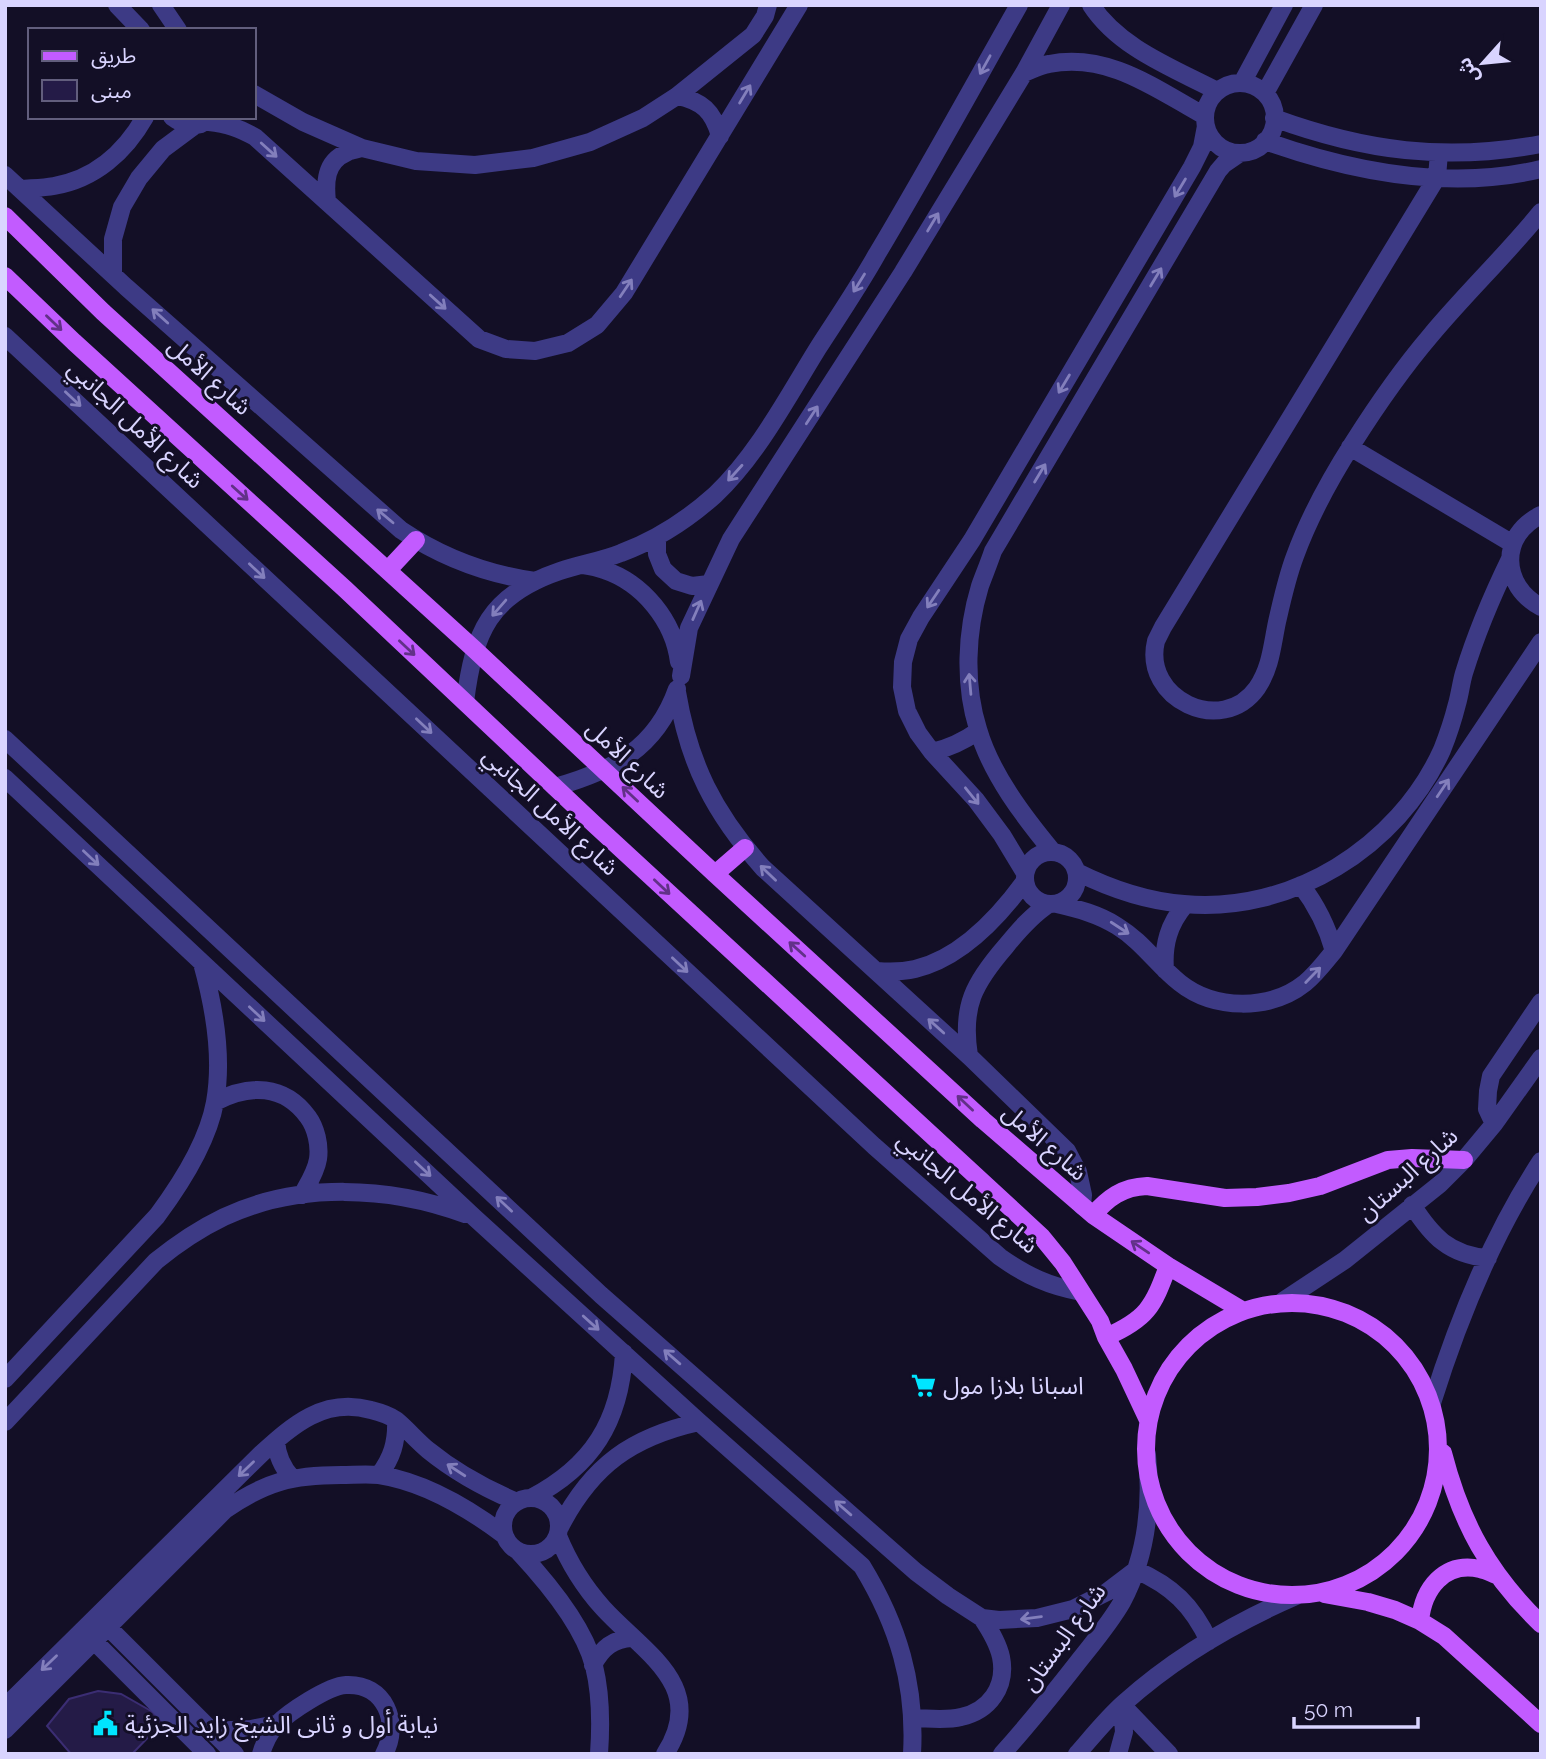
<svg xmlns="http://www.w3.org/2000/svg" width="1546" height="1759" viewBox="0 0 1546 1759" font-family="Raleway,'Noto Sans Arabic',sans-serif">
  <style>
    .building { fill: #241b47; stroke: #3b2d73; stroke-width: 2 }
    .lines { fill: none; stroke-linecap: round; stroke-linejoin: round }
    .minor { stroke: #3d3a85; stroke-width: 18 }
    .major { stroke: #c25bff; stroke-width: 18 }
    .oneway { stroke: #837fbc }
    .oneway2 { stroke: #623188 }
    .labels { text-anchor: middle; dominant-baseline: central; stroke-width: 6; stroke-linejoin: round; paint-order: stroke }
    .street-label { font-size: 24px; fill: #d9d4ff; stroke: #130f26 }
    .poi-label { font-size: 24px; fill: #d9d4ff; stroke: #130f26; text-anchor: start }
  </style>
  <rect width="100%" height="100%" fill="#130f26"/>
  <path class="building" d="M98,1691L121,1694L151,1711L163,1722L132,1754H71L47,1726L69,1699Z"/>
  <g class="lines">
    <path class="minor" d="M117,5L141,30
      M161,5L178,30
      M1091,5C1119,48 1173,68 1217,91
      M1024,73C1032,70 1041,65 1049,64C1108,52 1156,89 1205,116
      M1242,83L1284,5
      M1205 118a35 35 0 1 1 70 0a35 35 0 1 1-70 0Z
      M1265,93L1314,5
      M254,94L303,122L362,148L416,161L475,165L533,158L590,142L643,118L677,96L753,35L765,16L768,5
      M677,96C702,101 713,111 720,136
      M172,117C181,124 190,127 201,124
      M1274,118C1364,151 1446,162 1541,144
      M209,122C227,124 239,128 255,137L479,339L506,349L535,351L568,343L597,325L624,293L799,5
      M1265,141C1352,172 1450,191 1541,169
      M1439,153L1437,177L1163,627C1161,631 1158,637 1156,641C1142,699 1222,737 1257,688C1271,667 1272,646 1277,622C1282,600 1287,577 1295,556C1310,515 1330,479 1353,443C1377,405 1402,369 1431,335C1466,293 1506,255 1541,212
      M5,175L126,287L401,530C443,558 485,574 535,581
      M20,189C32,188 43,188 54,186C95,179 125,152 145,117
      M327,202C325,183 325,162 346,153C350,150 357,150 362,148
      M113,274V239L122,207L139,178L163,149L194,126
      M5,336L874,1146L1000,1257C1027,1276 1049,1286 1081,1292
      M1350,447L1513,544
      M1541,515C1499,535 1501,586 1541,607
      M657,537V554L663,569L676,581L692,586L709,584
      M583,565C590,566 597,567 604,570C643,583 674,621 679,662
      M681,676L689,628L731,539L903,272L1024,73L1061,5
      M677,692C689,764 714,813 763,868L969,1056L1067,1151L1078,1172L1083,1195L1082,1206
      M465,702C474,632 489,595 560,571C580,564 601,561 621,553C656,540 687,520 715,495C758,454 787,398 818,348C838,317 859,286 877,254C926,172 972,88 1019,5
      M5,739L601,1295L916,1572L948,1596L982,1618L999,1620L1037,1618L1073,1609L1107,1592L1136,1570C1172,1586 1192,1605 1209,1641
      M932,752C949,748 964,741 978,731
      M5,778L475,1218L699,1422L862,1566C898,1625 916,1684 912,1754
      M555,787C612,771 656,749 677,689
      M1025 878a26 26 0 1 1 52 0a26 26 0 1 1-52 0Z
      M1053,852C1024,817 991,774 978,729C964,684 966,632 980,586C984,575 989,563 993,551L1218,171L1224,164L1240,153
      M1077,872C1111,889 1146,901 1184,904C1291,914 1398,847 1442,750C1448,735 1453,720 1457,704C1460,694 1461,683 1464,673C1476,634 1492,596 1510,559
      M1025,873L1002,835L976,800L932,752L918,733L907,711L902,687L903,662L909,639L921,617L972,540L1192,167L1202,147L1206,126
      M1301,885C1317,906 1327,926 1334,951
      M1057,904C1078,909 1098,914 1117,926C1143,942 1157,965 1180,983C1214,1010 1270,1011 1305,983C1316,974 1325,962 1334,951L1541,642
      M1165,970C1163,944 1169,924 1185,905
      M877,971C889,972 902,972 915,969C961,958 998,918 1025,881
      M969,1056C961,1006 974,983 1006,946C1019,930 1032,915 1049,904
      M215,1102C249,1084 284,1084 308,1117C316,1128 320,1145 318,1159C316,1172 308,1184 302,1195
      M1494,1124L1487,1109L1488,1091L1491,1076L1541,1002
      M1412,1205C1432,1236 1449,1255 1488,1258
      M1283,1301L1345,1260L1440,1184L1464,1160L1494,1124L1541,1058
      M5,1379L157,1216C180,1185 208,1141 215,1102C223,1057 214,1006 202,963
      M1432,1403C1458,1320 1493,1234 1541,1161
      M5,1422L156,1261C177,1244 199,1229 224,1217C299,1182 389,1186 465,1214
      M276,1441C277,1456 282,1467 292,1478
      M379,1475C392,1458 397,1442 396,1420
      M503 1526a28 28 0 1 1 56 0a28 28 0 1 1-56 0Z
      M531,1498C592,1466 620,1422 624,1353
      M560,1527C592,1465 632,1437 699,1422
      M558,1536C569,1563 584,1587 603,1608C644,1653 709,1686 665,1754
      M519,1552C546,1581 584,1627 594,1666C601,1694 601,1726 599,1754
      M101,1620L235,1754
      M86,1633L207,1754
      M593,1665C602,1648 613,1639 632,1638
      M1122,1705L1169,1754
      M5,1707L261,1454C293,1425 324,1397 371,1410C379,1412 389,1415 396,1420C407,1429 417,1441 428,1450C455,1472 484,1488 517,1502
      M912,1718C927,1718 945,1721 961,1717C989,1711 1007,1687 1001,1657C998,1643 990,1630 982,1618
      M5,1730L225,1510C265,1482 292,1475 341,1475C353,1475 366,1474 379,1475C425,1482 468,1508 504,1535
      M212,1731L251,1729L276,1724
      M261,1754C264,1744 269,1733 276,1725C289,1712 328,1686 346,1685C385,1683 401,1723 384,1754
      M1002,1754C1029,1724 1053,1694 1078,1662C1093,1643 1110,1623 1122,1602C1146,1557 1152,1505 1147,1455
      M1077,1754C1092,1737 1107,1718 1124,1703C1175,1657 1234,1623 1296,1596
      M1118,1754L1124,1732L1122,1705"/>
    <path class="major" d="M5,216L103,312L474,649L715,874L983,1120L1093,1215L1168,1266L1240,1309
      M5,276L74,342L345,589L594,824L1041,1236L1063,1263L1100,1321L1106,1337L1124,1369L1148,1420
      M388,570L416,540
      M715,874L745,848
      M1093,1215C1108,1198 1122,1187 1147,1186L1225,1198L1257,1197L1289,1193L1320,1186L1388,1160L1412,1158L1464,1160
      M1146 1449a146 146 0 1 1 292 0a146 146 0 1 1-292 0Z
      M1106,1337C1147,1319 1153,1307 1168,1266
      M1443,1453C1461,1523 1489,1574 1541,1624
      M1324,1594L1368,1602L1395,1610L1420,1621L1444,1636L1541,1724
      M1420,1621C1423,1589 1444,1561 1480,1569C1486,1570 1491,1573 1496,1575"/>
  </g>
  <defs><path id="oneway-shaft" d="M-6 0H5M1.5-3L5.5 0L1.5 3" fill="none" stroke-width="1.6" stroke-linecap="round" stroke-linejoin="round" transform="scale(1.75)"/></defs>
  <g class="oneway">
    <use href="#oneway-shaft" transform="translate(985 65) rotate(119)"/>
    <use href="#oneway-shaft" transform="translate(745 94) rotate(-59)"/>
    <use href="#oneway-shaft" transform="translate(269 150) rotate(42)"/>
    <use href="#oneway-shaft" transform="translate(1180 188) rotate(121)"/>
    <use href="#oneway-shaft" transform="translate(933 222) rotate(-59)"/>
    <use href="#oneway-shaft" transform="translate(1156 277) rotate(-59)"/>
    <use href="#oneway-shaft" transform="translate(859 283) rotate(122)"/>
    <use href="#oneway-shaft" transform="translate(626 288) rotate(-56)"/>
    <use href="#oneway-shaft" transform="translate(438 302) rotate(42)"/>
    <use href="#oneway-shaft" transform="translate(160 316) rotate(-138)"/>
    <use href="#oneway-shaft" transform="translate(1064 384) rotate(121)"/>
    <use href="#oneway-shaft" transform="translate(73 399) rotate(43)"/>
    <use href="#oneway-shaft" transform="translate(812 415) rotate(-57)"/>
    <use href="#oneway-shaft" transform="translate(735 473) rotate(132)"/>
    <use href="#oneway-shaft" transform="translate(1040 473) rotate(-59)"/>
    <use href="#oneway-shaft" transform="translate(385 516) rotate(-140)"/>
    <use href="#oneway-shaft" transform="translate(257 571) rotate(43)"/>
    <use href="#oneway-shaft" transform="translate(933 599) rotate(124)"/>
    <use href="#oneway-shaft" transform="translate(499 608) rotate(131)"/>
    <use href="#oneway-shaft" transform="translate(697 610) rotate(-66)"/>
    <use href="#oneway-shaft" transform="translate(970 684) rotate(-95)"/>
    <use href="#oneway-shaft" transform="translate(424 726) rotate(43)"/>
    <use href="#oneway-shaft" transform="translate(1443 788) rotate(-56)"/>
    <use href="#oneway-shaft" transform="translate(972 796) rotate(51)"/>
    <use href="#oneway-shaft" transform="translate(91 858) rotate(43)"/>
    <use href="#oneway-shaft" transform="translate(768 873) rotate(-136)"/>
    <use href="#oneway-shaft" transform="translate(1120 928) rotate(33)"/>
    <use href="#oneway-shaft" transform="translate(680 965) rotate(43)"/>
    <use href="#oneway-shaft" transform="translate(1313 975) rotate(-46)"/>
    <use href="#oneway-shaft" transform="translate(257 1014) rotate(43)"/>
    <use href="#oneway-shaft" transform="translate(936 1026) rotate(-138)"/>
    <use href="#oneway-shaft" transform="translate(423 1169) rotate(43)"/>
    <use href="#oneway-shaft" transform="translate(504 1204) rotate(-137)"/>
    <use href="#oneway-shaft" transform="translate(591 1323) rotate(42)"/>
    <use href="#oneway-shaft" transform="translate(672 1357) rotate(-139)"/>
    <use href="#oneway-shaft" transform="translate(246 1469) rotate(136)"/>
    <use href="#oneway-shaft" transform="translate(456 1470) rotate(-147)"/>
    <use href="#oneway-shaft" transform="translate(843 1508) rotate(-139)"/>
    <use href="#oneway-shaft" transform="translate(1031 1618) rotate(173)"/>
    <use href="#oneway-shaft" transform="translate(49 1663) rotate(136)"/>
  </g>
  <g class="oneway2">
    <use href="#oneway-shaft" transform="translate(54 323) rotate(44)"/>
    <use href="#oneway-shaft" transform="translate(240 493) rotate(42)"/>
    <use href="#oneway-shaft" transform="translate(407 648) rotate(43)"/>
    <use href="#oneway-shaft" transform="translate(630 794) rotate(-137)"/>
    <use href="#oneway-shaft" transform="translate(662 887) rotate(43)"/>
    <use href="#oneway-shaft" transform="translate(797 949) rotate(-138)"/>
    <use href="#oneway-shaft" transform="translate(965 1103) rotate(-137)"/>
    <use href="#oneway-shaft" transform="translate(1140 1247) rotate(-146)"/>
  </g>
  <defs>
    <symbol id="supermarket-bare" viewBox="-9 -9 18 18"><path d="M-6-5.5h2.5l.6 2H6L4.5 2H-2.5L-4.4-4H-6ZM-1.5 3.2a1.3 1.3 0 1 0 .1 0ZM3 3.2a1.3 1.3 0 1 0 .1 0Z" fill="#00e5ff" stroke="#130f26" stroke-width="2.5" paint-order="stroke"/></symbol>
    <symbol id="civic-bare" viewBox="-9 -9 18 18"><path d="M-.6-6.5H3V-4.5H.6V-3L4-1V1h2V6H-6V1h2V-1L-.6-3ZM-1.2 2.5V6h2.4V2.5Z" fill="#00e5ff" stroke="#130f26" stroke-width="2.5" paint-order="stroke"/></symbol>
  </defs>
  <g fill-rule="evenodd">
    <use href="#supermarket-bare" x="906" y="1368" width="35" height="35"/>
    <use href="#civic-bare" x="88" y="1706" width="35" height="35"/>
  </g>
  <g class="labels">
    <g class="street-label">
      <text transform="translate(210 376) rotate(42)">شارع الأمل</text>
      <text transform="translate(136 424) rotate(43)">شارع الأمل الجانبي</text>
      <text transform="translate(628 759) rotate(43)">شارع الأمل</text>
      <text transform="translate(551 811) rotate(43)">شارع الأمل الجانبي</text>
      <text transform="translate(1045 1142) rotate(41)">شارع الأمل</text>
      <text transform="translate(1407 1174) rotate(-42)">شارع البستان</text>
      <text transform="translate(968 1192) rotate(40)">شارع الأمل الجانبي</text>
      <text transform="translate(1063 1637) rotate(-54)">شارع البستان</text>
    </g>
    <g class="poi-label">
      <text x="943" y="1385">اسبانا بلازا مول</text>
      <text x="125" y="1724">نيابة أول و ثانى الشيخ زايد الجزئية</text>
    </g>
  </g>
  <rect width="1546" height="1759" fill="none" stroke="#d9d4ff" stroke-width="14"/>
  <rect x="28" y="28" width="228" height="91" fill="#130f26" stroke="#625e7d" stroke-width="2"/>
  <rect x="42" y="51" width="35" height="10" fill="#c25bff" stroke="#625e7d" stroke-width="2"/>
  <text x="91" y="63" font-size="21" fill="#d9d4ff">طريق</text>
  <rect x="42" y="80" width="35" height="21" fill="#241b47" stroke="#625e7d" stroke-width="2"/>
  <text x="91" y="98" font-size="21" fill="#d9d4ff">مبنى</text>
  <g transform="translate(1483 63) rotate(243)" stroke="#130f26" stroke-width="5" paint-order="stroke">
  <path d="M0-5L12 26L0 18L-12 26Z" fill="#d9d4ff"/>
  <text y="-10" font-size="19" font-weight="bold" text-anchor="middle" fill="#d9d4ff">ش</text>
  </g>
  <path d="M1294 1717v10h124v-10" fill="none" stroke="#d9d4ff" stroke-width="3.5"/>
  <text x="1304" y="1717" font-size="21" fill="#d9d4ff" stroke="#130f26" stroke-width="5" paint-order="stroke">50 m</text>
</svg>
